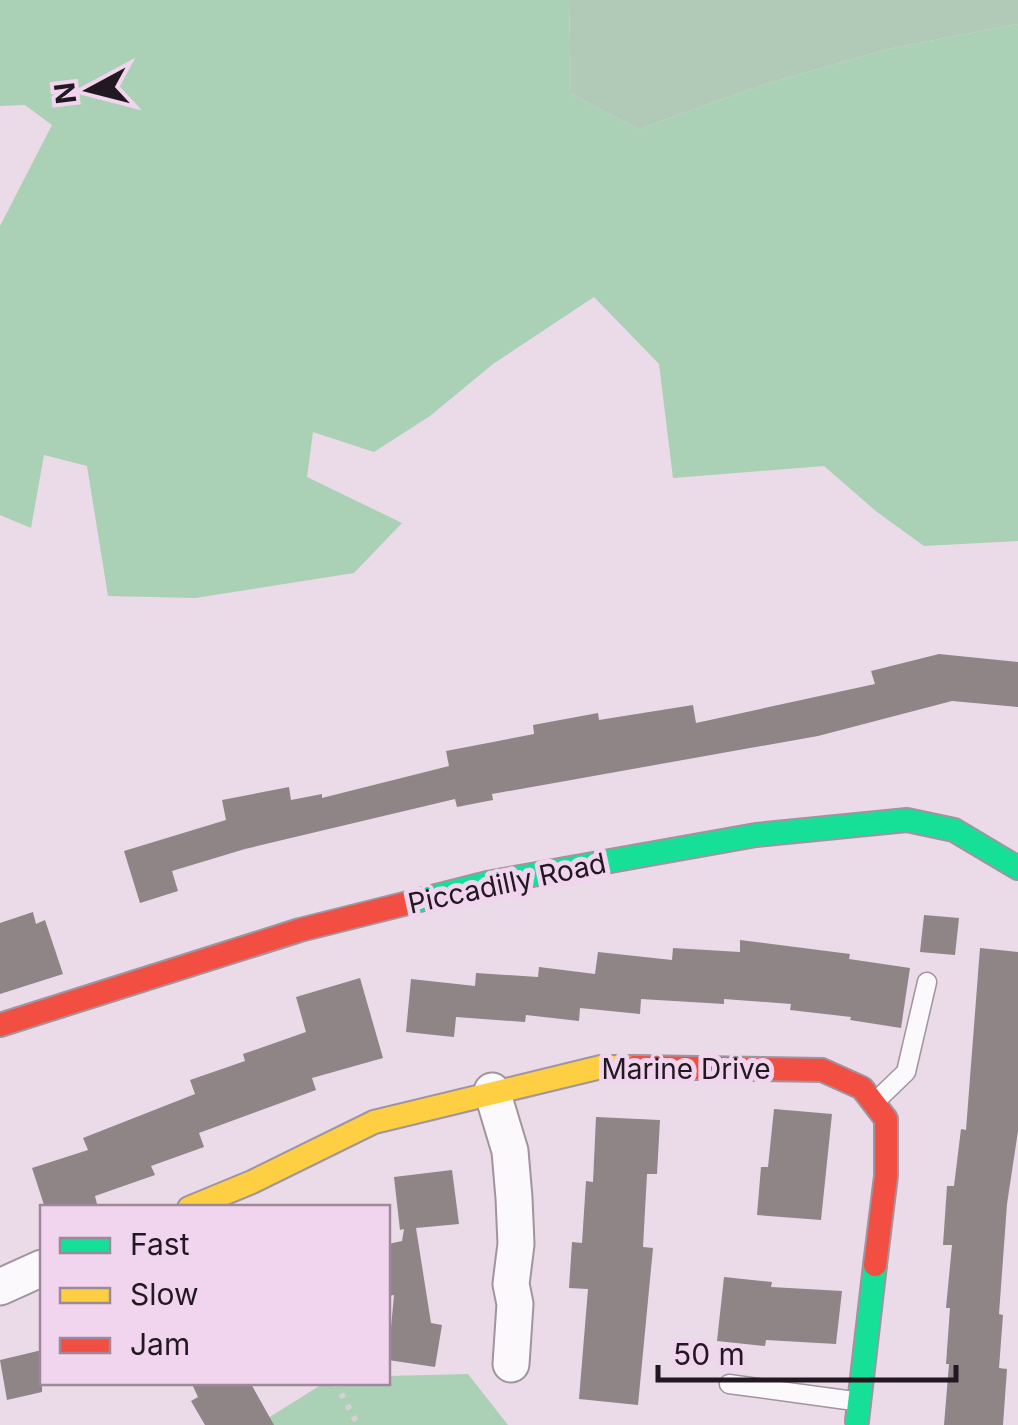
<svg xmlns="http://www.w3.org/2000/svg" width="1018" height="1425" viewBox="0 0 1018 1425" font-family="Inter,sans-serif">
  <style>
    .green { fill: #b1cab7 }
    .forest { fill: #aad0b5 }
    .building { fill: #8f8486 }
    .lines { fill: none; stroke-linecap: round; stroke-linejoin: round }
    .lane-casing { stroke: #a0949e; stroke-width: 21 }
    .street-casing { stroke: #a0949e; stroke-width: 39 }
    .fast-casing { stroke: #a0949e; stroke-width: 26 }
    .slow-casing { stroke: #a0949e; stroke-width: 26 }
    .jam-casing { stroke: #a0949e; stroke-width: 26 }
    .path { stroke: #d4d0d4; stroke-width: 6; stroke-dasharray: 5 8; stroke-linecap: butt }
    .lane { stroke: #fcf9fc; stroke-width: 18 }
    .street { stroke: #fcf9fc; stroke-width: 35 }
    .fast { stroke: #16e098; stroke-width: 22 }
    .slow { stroke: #ffcf43; stroke-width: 22 }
    .jam { stroke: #f24e42; stroke-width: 22 }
    .labels { text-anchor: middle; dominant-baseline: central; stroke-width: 10; stroke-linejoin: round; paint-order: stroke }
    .street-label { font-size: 28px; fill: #221821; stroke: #f1d4ed }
  </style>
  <rect width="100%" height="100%" fill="#ebdae8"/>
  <path class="green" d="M569,0H1018V24L888,49L762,85L639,129L571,94Z"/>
  <path class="forest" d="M0,0H569L571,94L639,129L762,85L888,49L1018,24V541L924,546L877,512L824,466L673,478L659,364L594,297L493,364L430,416L374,452L313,432L307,477L402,523L354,573L195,598L108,596L87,466L44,455L31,528L0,515V226L52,125L25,105L0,106Z
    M468,1374L508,1425H257L324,1383L388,1382V1376Z"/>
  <path class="building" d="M939,654L1018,662V707L952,701L818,736L492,794L493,800L457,807L455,799L245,849L172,871L178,891L140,903L124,851L226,820L222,800L289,787L291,800L322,794V798L449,766L446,751L534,734L533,725L598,713L599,720L693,705L696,723L875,684L871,671Z
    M33,912L36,924L45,920L63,974L0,994V923Z
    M924,915L959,918L955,955L920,952Z
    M740,940L850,954L849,959L910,968L901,1028L850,1020L851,1017L790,1010L791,1004L724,999V1004L641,999L640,1014L580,1008L579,1021L526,1015L525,1022L456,1017L454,1037L406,1032L411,979L475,986L476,973L538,977L539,967L595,974L598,952L672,960L673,948L740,952Z
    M980,948L1018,952V1131L1007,1204L999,1314L1003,1315L999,1368L1007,1369L1003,1425H944L949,1364H946L950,1308H946L952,1245H943L947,1186H954L961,1129L966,1130Z
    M360,978L383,1058L312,1078L316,1090L199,1133L204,1147L151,1166L155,1175L95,1196L98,1208H45L32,1168L88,1150L83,1138L195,1094L190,1080L245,1061L243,1054L306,1032L296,997Z
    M774,1109L832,1114L821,1220L757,1215L761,1167H768Z
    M596,1117L660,1120L657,1174H647L643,1247L653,1248L638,1405L579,1399L588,1289L569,1288L572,1242L582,1243L586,1181L593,1182Z
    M452,1170L459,1224L416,1228L431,1323L442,1325L435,1367L388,1360L394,1295L388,1296V1244L402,1241L404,1229L400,1230L394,1177Z
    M724,1277L772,1282L771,1287L842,1291L836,1344L766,1340L765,1346L717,1341Z
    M42,1350V1392L7,1400L0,1360Z
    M191,1382H250L274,1425H205L191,1401L198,1397Z"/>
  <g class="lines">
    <defs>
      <path id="lane" d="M878,1099L906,1072L927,982
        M729,1384L854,1401"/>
      <path id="street" d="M492,1091L510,1151L514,1198L516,1244L511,1284L515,1304L511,1364
        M0,1287L42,1268"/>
      <path id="fast" d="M412,902L487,883L756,835L907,820L954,830L1018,868
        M857,1421L875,1265"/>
      <path id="slow" d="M189,1208L252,1182L374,1122L601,1067H633"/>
      <path id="jam" d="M0,1025L300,930L412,902
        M633,1067L822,1070L862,1088L886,1119V1176L875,1265"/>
    </defs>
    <use href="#lane" class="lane-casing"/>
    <use href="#street" class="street-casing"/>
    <use href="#fast" class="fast-casing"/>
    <use href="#slow" class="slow-casing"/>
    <use href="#jam" class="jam-casing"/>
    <path class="path" d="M335,1382L358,1425"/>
    <use href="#lane" class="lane"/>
    <use href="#street" class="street"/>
    <use href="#fast" class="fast"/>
    <use href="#slow" class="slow"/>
    <use href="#jam" class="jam"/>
  </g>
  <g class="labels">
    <g class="street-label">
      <text transform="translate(507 883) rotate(-12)">Piccadilly Road</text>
      <text x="686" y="1069">Marine Drive</text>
    </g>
  </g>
  <rect x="40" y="1205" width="350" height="180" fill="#f1d4ed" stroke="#9e899b" stroke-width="2.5"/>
  <rect x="60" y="1238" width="50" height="15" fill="#16e098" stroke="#9e899b" stroke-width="2.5"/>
  <text x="130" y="1255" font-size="30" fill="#221821">Fast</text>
  <rect x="60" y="1288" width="50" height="15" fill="#ffcf43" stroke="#9e899b" stroke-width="2.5"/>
  <text x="130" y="1305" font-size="30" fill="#221821">Slow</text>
  <rect x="60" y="1338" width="50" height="15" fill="#f24e42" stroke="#9e899b" stroke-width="2.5"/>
  <text x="130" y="1355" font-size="30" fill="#221821">Jam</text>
  <g transform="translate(90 90) rotate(263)" stroke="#f1d4ed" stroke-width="8" paint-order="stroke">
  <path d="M0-8L18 38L0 25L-18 38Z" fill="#221821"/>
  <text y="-15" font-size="28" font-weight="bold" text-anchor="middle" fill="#221821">N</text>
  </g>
  <path d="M658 1365v15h298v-15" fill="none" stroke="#221821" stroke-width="5"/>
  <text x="673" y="1365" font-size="30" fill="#221821" stroke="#f1d4ed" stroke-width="8" paint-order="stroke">50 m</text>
</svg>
